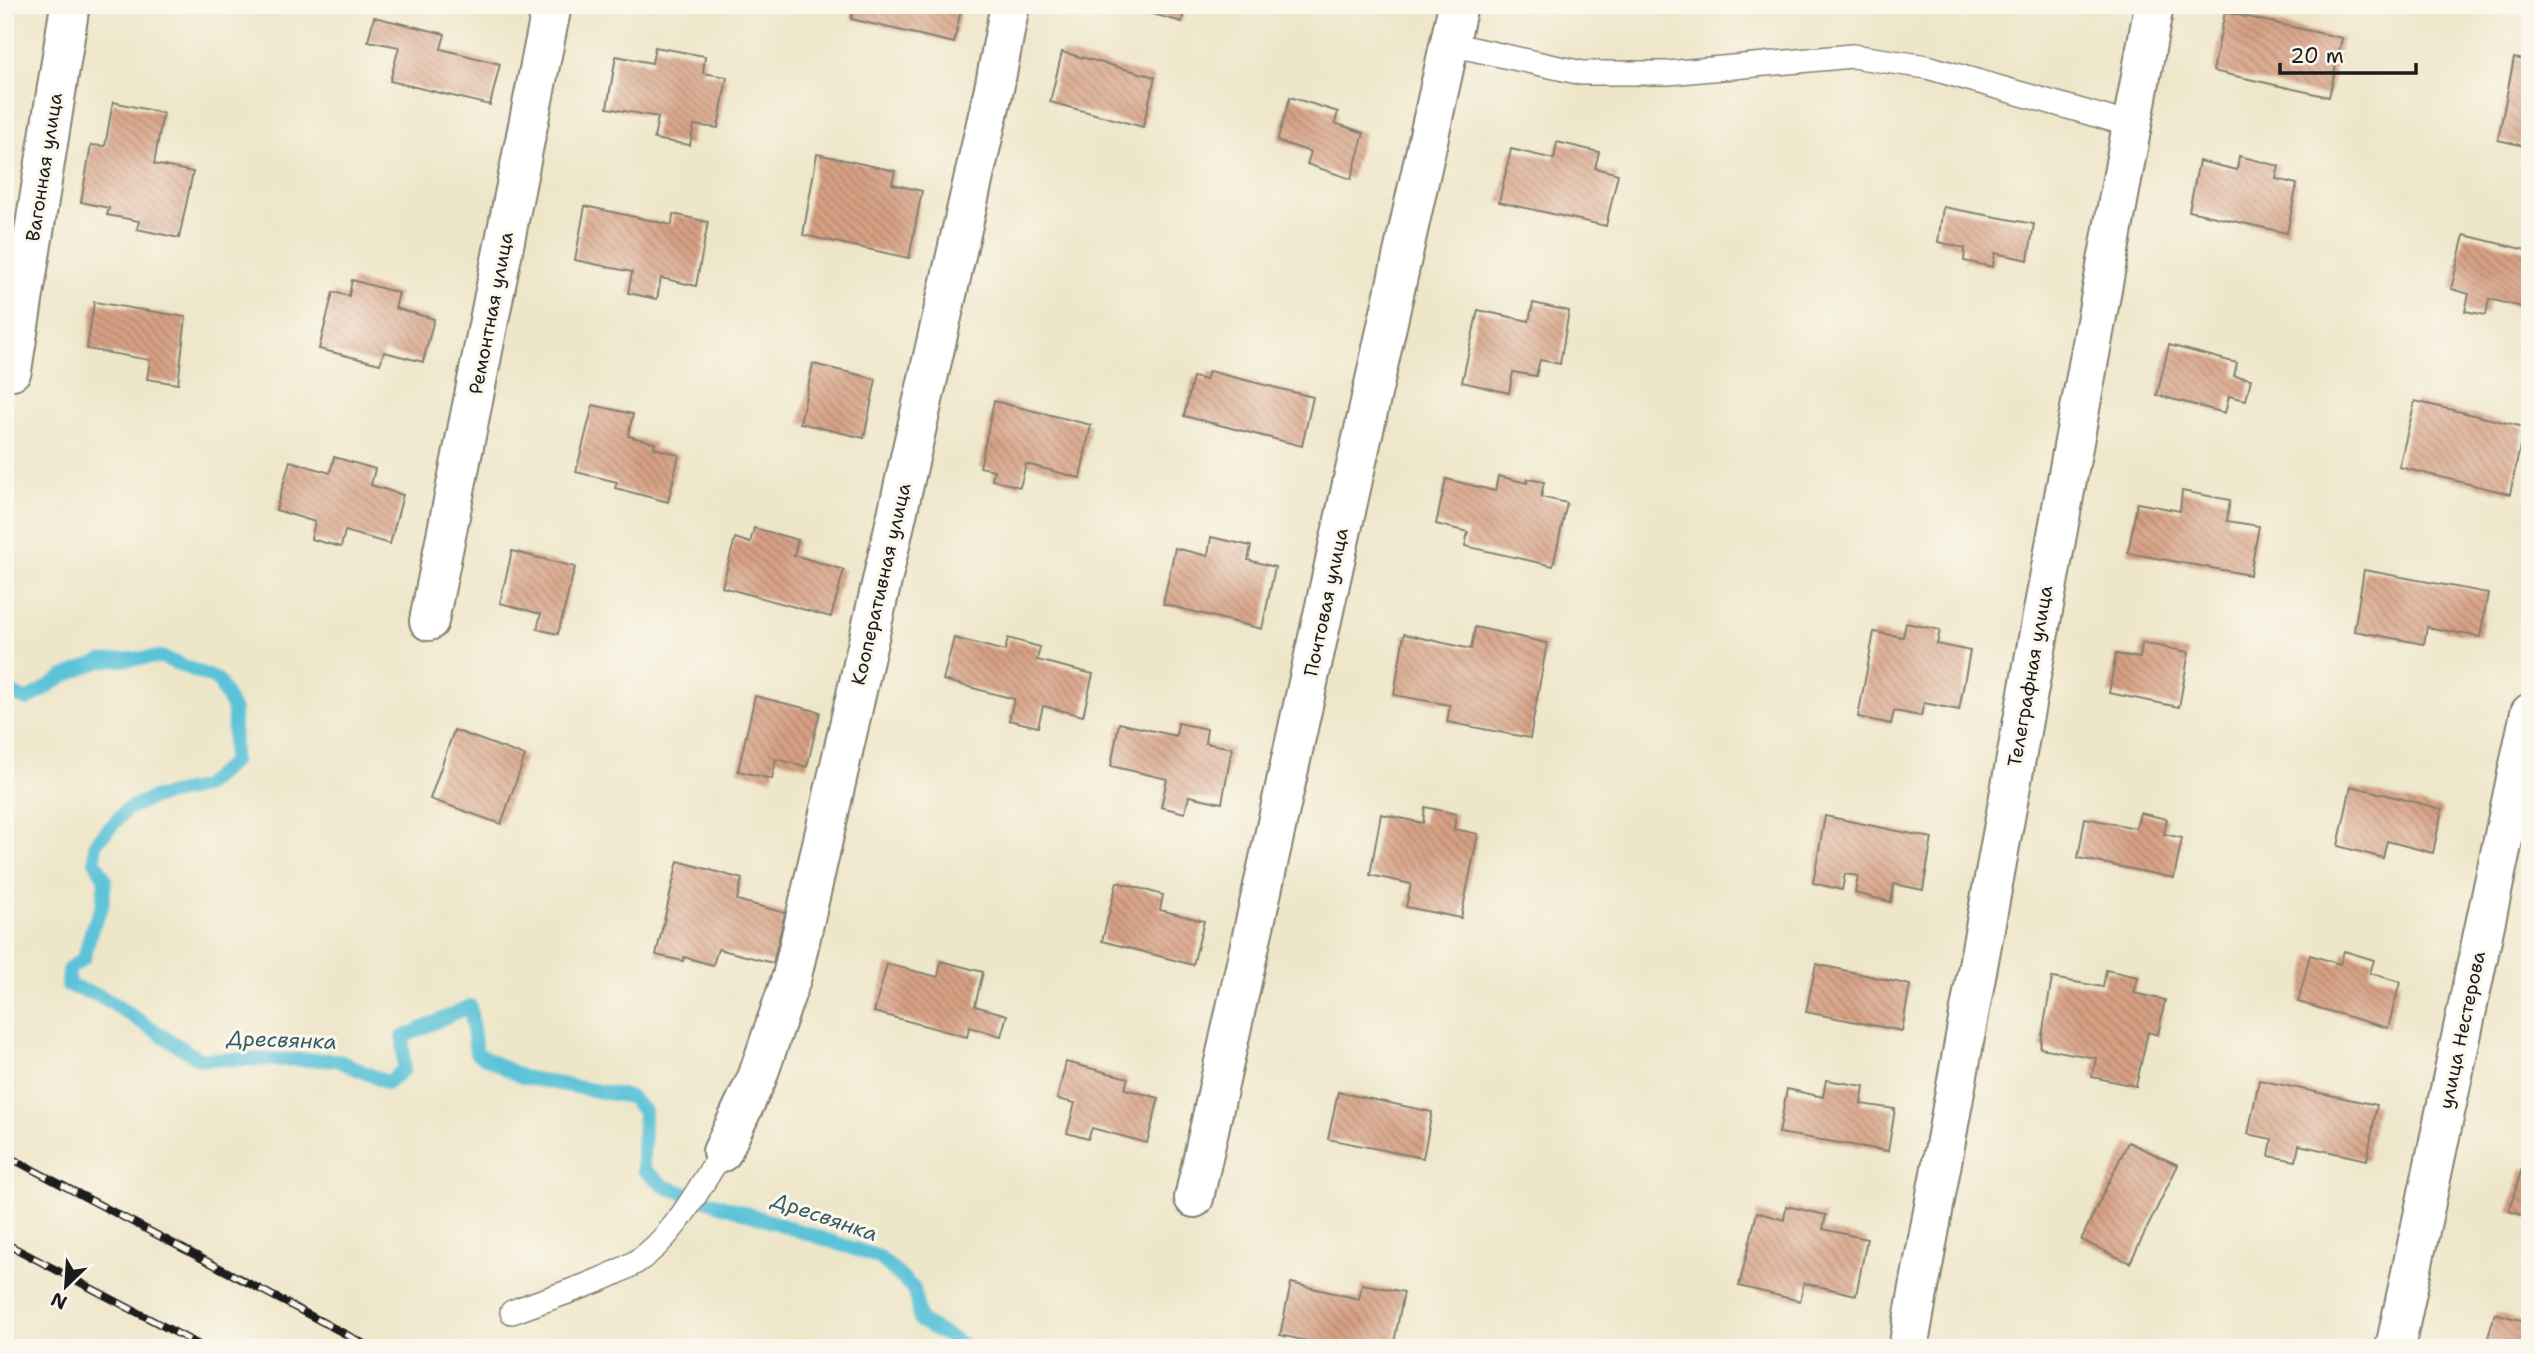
<svg xmlns="http://www.w3.org/2000/svg" width="2535" height="1353" viewBox="0 0 2535 1353" font-family="'Shantell Sans',sans-serif">
  <style>
    .lines { fill: none; stroke-linecap: round; stroke-linejoin: round }
    .stream { stroke: #5bc2d8; stroke-width: 14 }
    .building { fill: url(#building-back-hatch) }
    .service-casing { stroke: #858172; stroke-width: 26 }
    .minor-casing { stroke: #858172; stroke-width: 42 }
    .service { stroke: #fff; stroke-width: 23 }
    .minor { stroke: #fff; stroke-width: 38 }
    .rail-casing { stroke: #1c1c1c; stroke-width: 8 }
    .rail { stroke: #fbf7ec; stroke-width: 5; stroke-dasharray: 16; stroke-linecap: butt }
    .labels { text-anchor: middle; dominant-baseline: central; stroke-width: 6; stroke-linejoin: round; paint-order: stroke }
    .street-label { font-size: 19px; fill: #1c1c1c; stroke: #fbf7ec }
    .water-label { font-size: 21px; font-style: italic; fill: #355e67; stroke: #fbf7ec }
  </style>
  <defs>
    <pattern id="building-back-hatch" width="6" height="6" patternUnits="userSpaceOnUse" patternTransform="scale(1.75)"><rect width="6" height="6" fill="#d7a084"/><path d="M-1 5l2 2M0 0l6 6M5-1l2 2" fill="none" stroke="#ae826b"/></pattern>
  </defs>
  <rect width="100%" height="100%" fill="#fbf7ec"/>
  <filter id="ink" filterUnits="userSpaceOnUse"><feTurbulence type="fractalNoise" baseFrequency=".0143" numOctaves="2"/><feDisplacementMap in="SourceGraphic" scale="14" xChannelSelector="R" yChannelSelector="G"/><feConvolveMatrix kernelMatrix="1 2 1 2 8 2 1 2 1" color-interpolation-filters="sRGB"/></filter>
  <filter id="wash" filterUnits="userSpaceOnUse"><feTurbulence type="fractalNoise" baseFrequency=".00686" numOctaves="4" result="noise"/><feDisplacementMap in="SourceGraphic" scale="28" xChannelSelector="R" yChannelSelector="G"/><feGaussianBlur stdDeviation="1.57" result="paint"/><feColorMatrix in="noise" values="0 0 0 0 0 0 0 0 0 0 0 0 0 0 0 0 0 1.4 0 .05"/><feComposite in="paint" operator="in"/></filter>
  <g filter="url(#wash)">
    <rect width="100%" height="100%" fill="#eee6c9"/>
    <g class="lines">
      <path class="stream" d="M5,701L13,694L27,700L64,676L101,661L161,657L218,680L234,711L233,762L204,787L152,798L127,809L95,844V861L105,879L102,907L92,928L84,958L69,969L68,986L101,996L199,1059L337,1060L388,1083L404,1069L403,1037L470,1006L476,1053L522,1077L630,1097L644,1111L643,1169L666,1187L879,1257L914,1289L920,1321L969,1348"/>
    </g>
    <g id="blocks">
      <path class="building" d="M854,5H962L954,43L851,19Z
        M1120,5H1185L1182,22Z
        M2225,12L2342,38L2329,97L2213,71Z
        M374,17L445,34L441,49L500,64L490,105L390,81L399,47L368,41Z
        M655,47L705,56L703,73L727,77L718,128L694,125L690,145L654,139L658,117L607,108L616,56L652,63Z
        M1062,52L1155,77L1143,127L1050,102Z
        M2514,58L2530,61V131L2527,130L2524,146L2498,140Z
        M1290,97L1338,112L1335,123L1364,133L1351,179L1307,164L1311,152L1277,141Z
        M113,102L163,113L154,164L193,172L179,238L137,229L139,221L107,215L109,208L81,202L91,145L105,146Z
        M1557,142L1599,152L1595,168L1618,174L1606,226L1499,202L1511,149L1554,159Z
        M817,154L895,171L892,184L922,191L909,258L803,235Z
        M2239,156L2279,166L2276,179L2297,184L2287,233L2189,211L2199,161L2237,170Z
        M585,206L672,225L673,214L708,222L696,286L661,278L657,299L628,293L632,272L575,260Z
        M1943,207L2034,224L2028,260L1995,253L1993,267L1964,261L1965,248L1938,242Z
        M2464,235L2530,251V309L2489,299L2486,315L2465,311L2469,294L2451,289Z
        M352,280L399,293L395,308L434,319L423,362L384,352L380,364L319,349L333,292L349,296Z
        M94,302L186,317L178,384L147,379L150,360L87,349Z
        M1533,303L1569,311L1560,364L1540,360L1536,376L1513,372L1509,393L1462,382L1478,310L1529,321Z
        M2169,345L2237,363L2234,376L2251,379L2246,400L2229,396L2225,413L2157,395Z
        M813,364L876,379L864,438L800,423Z
        M1209,371L1313,397L1302,446L1184,416L1193,377L1206,380Z
        M994,401L1091,425L1080,478L1026,464L1020,487L992,480L994,470L980,467Z
        M2415,401L2524,427L2510,494L2399,467Z
        M593,405L633,414L628,436L655,443L654,448L679,455L668,502L615,488L617,482L576,472Z
        M334,457L375,469L371,485L403,495L390,544L345,531L341,547L311,539L315,522L276,510L290,461L330,473Z
        M1498,476L1527,483L1528,479L1544,482L1541,497L1567,503L1553,566L1465,546L1468,532L1436,524L1446,479L1495,491Z
        M2182,491L2230,500L2227,521L2259,526L2250,575L2128,553L2137,503L2180,511Z
        M754,528L798,540L794,555L844,570L831,617L722,587L735,538L750,543Z
        M1211,537L1251,546L1248,560L1275,567L1262,629L1163,604L1175,548L1208,556Z
        M512,551L575,567L558,634L537,629L541,614L500,603Z
        M2364,570L2488,593L2480,637L2427,627L2424,644L2354,631Z
        M1906,623L1940,630L1937,644L1970,651L1959,710L1924,703L1921,716L1894,711L1891,724L1858,717L1874,632L1903,637Z
        M1475,627L1547,643L1530,738L1447,722L1450,705L1394,695L1404,634L1471,649Z
        M954,638L1005,651L1008,638L1040,647L1037,660L1093,674L1083,716L1043,706L1038,727L1009,720L1014,699L943,680Z
        M2142,643L2189,652L2179,707L2109,693L2116,654L2140,658Z
        M755,696L820,712L807,767L776,759L772,779L738,771Z
        M1119,723L1176,736L1178,723L1207,729L1205,743L1232,748L1222,803L1189,796L1185,813L1161,807L1167,779L1111,766Z
        M454,730L525,756L501,824L430,799Z
        M2351,786L2442,809L2433,853L2387,841L2383,858L2338,846Z
        M1425,807L1456,814L1454,829L1478,834L1461,918L1406,907L1411,884L1370,875L1381,814L1423,823Z
        M2140,813L2167,819L2164,834L2182,838L2174,878L2078,858L2085,818L2136,828Z
        M1825,816L1932,838L1923,890L1894,884L1891,902L1855,893L1858,876L1845,874L1842,890L1813,883Z
        M678,861L742,879L737,900L785,913L773,963L718,949L713,965L684,957L683,961L656,955Z
        M1117,882L1163,895L1160,910L1204,921L1193,965L1102,941Z
        M2344,951L2374,960L2370,973L2400,982L2388,1028L2298,1002L2310,955L2340,964Z
        M941,961L983,972L975,1006L1007,1015L1001,1036L969,1027L967,1037L874,1012L887,964L938,977Z
        M1816,964L1910,985L1902,1031L1806,1012Z
        M2106,970L2138,977L2134,993L2165,1000L2158,1035L2148,1032L2136,1086L2092,1077L2096,1058L2040,1048L2052,978L2103,987Z
        M1066,1062L1128,1078L1125,1089L1159,1098L1147,1143L1092,1128L1088,1139L1067,1133L1075,1103L1057,1099Z
        M1826,1080L1864,1086L1861,1104L1895,1109L1888,1151L1779,1133L1787,1089L1823,1097Z
        M2259,1080L2377,1105L2367,1160L2299,1145L2296,1161L2269,1156L2272,1139L2248,1134Z
        M1338,1092L1432,1112L1423,1158L1328,1139Z
        M2128,1142L2178,1165L2130,1263L2081,1240Z
        M2522,1168L2530,1171V1218L2509,1211Z
        M1786,1206L1826,1215L1823,1229L1867,1239L1856,1295L1804,1283L1800,1301L1739,1286L1757,1212L1784,1220Z
        M1291,1283L1359,1299L1362,1284L1404,1292L1393,1348H1339L1280,1335Z
        M2495,1313L2530,1323V1348H2485Z"/>
    </g>
  </g>
  <g filter="url(#ink)">
    <use href="#blocks" fill-opacity="0" stroke="#858172" stroke-width="2"/>
    <g class="lines">
      <defs>
        <path id="service" d="M1450,44L1582,73H1668L1852,56L1927,67L2131,125
          M512,1312C553,1296 599,1284 636,1262C673,1239 699,1188 722,1152"/>
        <path id="minor" d="M12,370L70,5
          M429,621L552,5
          M722,1152L757,1078L792,976L995,84L1010,5
          M1194,1198L1458,5
          M1908,1348L2154,5
          M2395,1348L2530,713"/>
      </defs>
      <use href="#service" class="service-casing"/>
      <use href="#minor" class="minor-casing"/>
      <use href="#service" class="service"/>
      <use href="#minor" class="minor"/>
      <defs>
        <path id="rail" d="M5,1155L372,1348
          M5,1243L205,1348"/>
      </defs>
      <use href="#rail" class="rail-casing"/>
      <use href="#rail" class="rail"/>
    </g>
  </g>
  <g class="labels">
    <g class="street-label">
      <text transform="translate(44 167) rotate(-81)">Вагонная улица</text>
      <text transform="translate(491 313) rotate(-79)">Ремонтная улица</text>
      <text transform="translate(881 584) rotate(-77)">Кооперативная улица</text>
      <text transform="translate(1326 602) rotate(-78)">Почтовая улица</text>
      <text transform="translate(2030 676) rotate(-80)">Телеграфная улица</text>
      <text transform="translate(2462 1030) rotate(-78)">улица Нестерова</text>
    </g>
    <g class="water-label">
      <text transform="translate(282 1040) rotate(2)">Дресвянка</text>
      <text transform="translate(825 1217) rotate(19)">Дресвянка</text>
    </g>
  </g>
  <rect width="2535" height="1353" fill="none" stroke="#fbf7ec" stroke-width="28"/>
  <g transform="translate(66 1286) rotate(205)" stroke="#fbf7ec" stroke-width="5" paint-order="stroke">
  <path d="M0-5L12 26L0 18L-12 26Z" fill="#1c1c1c"/>
  <text y="-10" font-size="19" font-weight="bold" text-anchor="middle" fill="#1c1c1c">N</text>
  </g>
  <path d="M2280 63v10h136v-10" fill="none" stroke="#1c1c1c" stroke-width="3.5"/>
  <text x="2290" y="63" font-size="21" fill="#1c1c1c" stroke="#fbf7ec" stroke-width="5" paint-order="stroke">20 m</text>
</svg>
